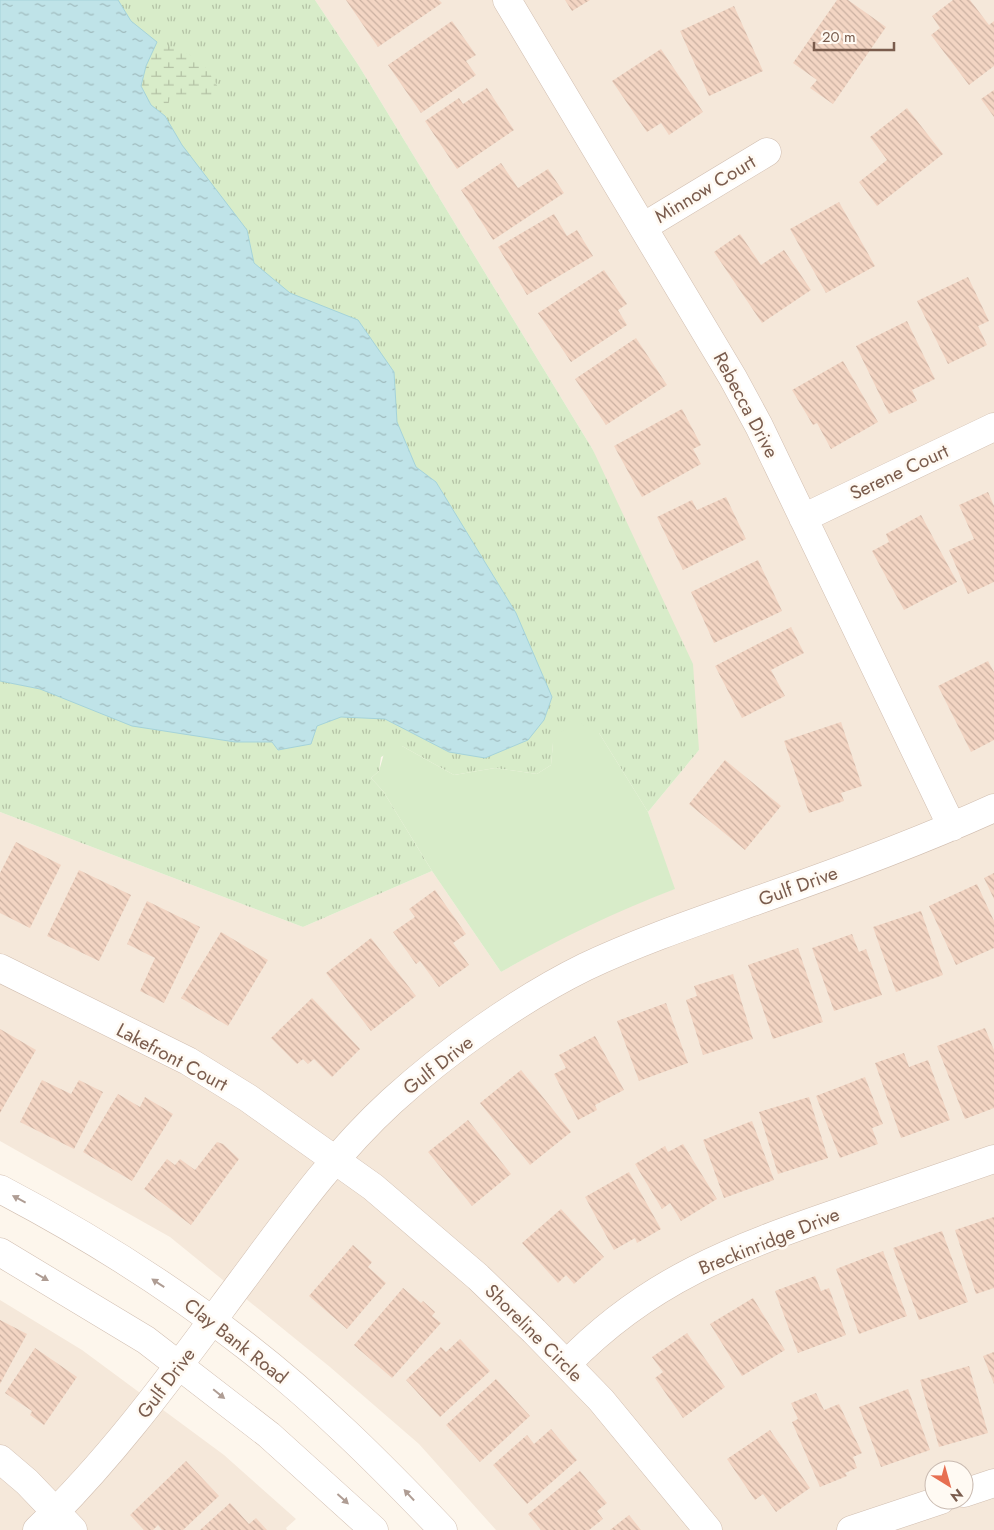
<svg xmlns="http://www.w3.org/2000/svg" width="994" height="1530" viewBox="0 0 994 1530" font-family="Jost,sans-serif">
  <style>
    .residential { fill: #f5e8da; fill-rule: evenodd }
    .grass { fill: url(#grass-tufts) }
    .wetland { fill: url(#wetland-marsh) }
    .park { fill: #d8ecc9 }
    .water { fill: url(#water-ripples); stroke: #a5d3da }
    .building { fill: url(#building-back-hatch) }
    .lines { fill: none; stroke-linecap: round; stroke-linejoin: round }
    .minor-casing { stroke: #d1beb0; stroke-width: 29 }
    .minor { stroke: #fff; stroke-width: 28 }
    .oneway { fill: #af9d94 }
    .labels { text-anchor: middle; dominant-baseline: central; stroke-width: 5; stroke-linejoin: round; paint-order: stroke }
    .street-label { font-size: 19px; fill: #7a5c4d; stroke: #fffaf3 }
  </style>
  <defs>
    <pattern id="grass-tufts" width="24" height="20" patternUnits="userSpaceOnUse" patternTransform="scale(1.25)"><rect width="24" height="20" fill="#d8ecc9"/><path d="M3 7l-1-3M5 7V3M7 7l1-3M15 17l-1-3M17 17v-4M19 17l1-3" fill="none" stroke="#b4c2a5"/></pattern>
    <pattern id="wetland-marsh" width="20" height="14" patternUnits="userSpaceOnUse" patternTransform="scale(1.25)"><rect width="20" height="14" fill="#d8ecc9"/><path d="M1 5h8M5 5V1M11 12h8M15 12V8" fill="none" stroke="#b4c2a5"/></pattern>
    <pattern id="water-ripples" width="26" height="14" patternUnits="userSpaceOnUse" patternTransform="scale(1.25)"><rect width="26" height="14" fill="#bfe3e8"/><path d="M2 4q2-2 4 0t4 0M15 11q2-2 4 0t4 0" fill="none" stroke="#a0bbbe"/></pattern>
    <pattern id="building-back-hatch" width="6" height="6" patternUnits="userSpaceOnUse" patternTransform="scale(1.25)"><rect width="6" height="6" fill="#f3d5c3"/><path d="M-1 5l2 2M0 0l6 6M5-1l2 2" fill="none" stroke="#cab0a1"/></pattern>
  </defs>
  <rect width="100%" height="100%" fill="#fdf6ec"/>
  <path class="residential" d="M315,0H994V1530H496L419,1444L330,1367L170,1237L0,1141V812L303,927L432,871L501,972L557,940L619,910L674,889L648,812L699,750L593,450L359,66ZM934,1470H964V1500H934Z
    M0,1300L82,1350L224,1455L296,1519L286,1528L287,1530H0Z"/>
  <path class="grass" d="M0,0H315L359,66L593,450L693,664L699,750L648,812L599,733L553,743L551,765L537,774L495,768L454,775L402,746L381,757L379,771L371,778L383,791L432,871L303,927L0,812Z"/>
  <path class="wetland" d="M157,42C193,55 202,55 220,91L211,100L192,96L170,98L165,116L151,105L141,86L146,66Z"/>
  <path class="park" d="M572,719L599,733L648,812L675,889C614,912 557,940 501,972L432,871L383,791L371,778L379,771L385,750L392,746H402L454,775L495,768L537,774L551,765L553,743Z"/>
  <path class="water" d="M0,0H118L131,21L157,42L146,66L141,86L151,105L165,116L182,145L247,230L254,263L290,293L358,320L394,372L397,422L416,467L436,482L516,613L552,697L544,720L528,740L485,758L449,752L385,719L341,717L317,726L311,744L278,750L272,742H235L132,726L40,689L0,681Z"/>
  <path class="building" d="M346,0H439L442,3L378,47Z
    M565,0H590L572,11Z
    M837,0H848L886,27L833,104L810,88L817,80L793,63Z
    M953,0H970L989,25L994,21V66L969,85L931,35L940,28L932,16Z
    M734,6L763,71L709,96L680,31Z
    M452,21L476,55L466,61L476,75L421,113L388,65Z
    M661,49L703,112L669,135L661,123L647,132L612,81Z
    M487,88L514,130L457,169L425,121L459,98L463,104Z
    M994,90V117L981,99Z
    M907,108L943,154L877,206L859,182L887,160L870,137Z
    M501,163L518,188L548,169L564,193L493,240L461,190Z
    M839,202L875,266L826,293L790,229Z
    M554,214L567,236L577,230L593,256L527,295L498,247Z
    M740,234L761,265L784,250L811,290L762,323L714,252Z
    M604,270L627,304L618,310L627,325L571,362L538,313Z
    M968,277L989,321L978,326L987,345L948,364L917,301Z
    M907,321L935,379L912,390L917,401L889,414L856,346Z
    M636,338L667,385L606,425L575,379Z
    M843,361L878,422L831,449L817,423L813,425L792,390Z
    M682,409L701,445L693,449L701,464L642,497L614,446Z
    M988,492L994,506V582L968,594L949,550L974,539L959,505Z
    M726,497L746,539L683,570L657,517L692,500L697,510Z
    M921,515L957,582L904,610L872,551L889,542L886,534Z
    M758,560L782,611L714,643L691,592Z
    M791,627L804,653L771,670L785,696L742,718L715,666Z
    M988,661L994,672V740L971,752L938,686Z
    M841,722L862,786L841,793L844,801L809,813L784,741Z
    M725,760L781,806L745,850L689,804Z
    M16,842L61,865L30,928L0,913V873Z
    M79,870L131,895L99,961L47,936Z
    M994,873V899L984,878Z
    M977,884L994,921V948L956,965L929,906Z
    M435,890L466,934L453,943L469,965L439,987L420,961L416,964L393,932L415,917L409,909Z
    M147,901L200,927L164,1003L140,991L155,958L127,944Z
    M921,911L943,975L896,992L873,927Z
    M221,932L268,960L228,1026L181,998Z
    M852,934L859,952L866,949L882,995L834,1011L812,948Z
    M371,938L416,996L371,1031L326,973Z
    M798,948L823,1022L773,1039L748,965Z
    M733,974L753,1039L703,1055L686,1000L697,996L694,986Z
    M312,998L360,1049L332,1077L314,1059L308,1064L303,1059L297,1064L271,1038Z
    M666,1003L688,1063L639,1081L617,1021Z
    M985,1028L994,1050V1108L965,1119L937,1046Z
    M0,1029L36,1050L0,1113Z
    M595,1036L624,1090L595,1105L597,1110L578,1120L554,1074L566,1068L559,1055Z
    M904,1053L909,1067L928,1060L950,1120L901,1138L875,1063Z
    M521,1070L571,1132L530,1165L480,1103Z
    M865,1077L883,1124L872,1128L878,1144L840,1158L816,1096Z
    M42,1080L71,1094L79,1080L103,1092L74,1149L20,1122Z
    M118,1094L140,1107L145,1097L173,1114L132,1181L83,1152Z
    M809,1097L828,1158L778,1174L759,1112Z
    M468,1120L511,1174L472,1206L428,1152Z
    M752,1121L774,1180L724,1198L703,1140Z
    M217,1142L223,1144L239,1159L191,1225L144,1189L167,1159L175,1165L180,1159L195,1170Z
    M683,1144L717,1199L681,1221L670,1203L662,1209L635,1164L665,1146L668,1152Z
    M629,1172L661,1229L637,1243L635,1238L614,1250L585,1197Z
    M561,1209L604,1257L574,1284L566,1275L558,1283L522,1243Z
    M994,1217V1288L976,1294L955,1230Z
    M942,1231L968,1302L919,1320L893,1248Z
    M353,1245L372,1262L368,1267L386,1283L347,1329L309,1296Z
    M883,1251L907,1316L859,1334L836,1269Z
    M815,1276L821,1291L829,1288L846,1335L798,1353L775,1291Z
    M403,1288L421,1303L423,1301L435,1312L432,1316L441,1323L392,1378L354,1345Z
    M753,1298L785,1350L742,1376L710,1324Z
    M0,1320L27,1334L0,1384Z
    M687,1333L725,1387L683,1418L655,1378L663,1372L652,1357Z
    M460,1339L490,1371L440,1417L406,1380L441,1347L446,1352Z
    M35,1348L77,1377L44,1425L30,1415L32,1411L5,1393Z
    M994,1352V1384L983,1356Z
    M969,1366L988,1433L939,1447L920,1380Z
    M496,1379L530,1416L480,1462L446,1425Z
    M908,1389L930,1450L881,1467L859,1407Z
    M816,1393L824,1410L839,1404L862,1453L853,1457L857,1468L845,1473L847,1476L820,1487L792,1422L798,1419L791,1403Z
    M551,1429L577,1460L527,1504L493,1465L527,1435L534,1444Z
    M770,1430L810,1488L776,1512L763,1494L755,1500L727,1459Z
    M186,1461L219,1496L183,1530H162L158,1525L153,1530H144L130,1515Z
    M580,1471L607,1503L597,1511L603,1519L589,1530H541L528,1514Z
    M230,1503L249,1524L256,1518L267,1530H200Z
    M629,1515L641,1530H610Z"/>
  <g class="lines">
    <defs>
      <path id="minor" d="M507,0L733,378L759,426L952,827
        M643,227L767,152
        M803,518L994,427
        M0,968L188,1061L248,1098L373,1187L478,1277L534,1331L601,1400L708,1530
        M0,1189C86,1234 169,1286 246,1346C317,1401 381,1465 443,1530
        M0,1252L146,1340L269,1435L374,1530
        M567,1364C648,1280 735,1248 843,1211C893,1194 944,1176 994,1159
        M0,1459L27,1482L73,1530
        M964,1493L994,1483
        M37,1530C115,1455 177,1368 241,1282C288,1219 333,1155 392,1101C446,1052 518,1000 585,967C640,941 699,921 758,900C838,872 917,843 994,808
        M851,1530L941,1500"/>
    </defs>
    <use href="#minor" class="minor-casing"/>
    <use href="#minor" class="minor"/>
  </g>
  <defs><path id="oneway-solid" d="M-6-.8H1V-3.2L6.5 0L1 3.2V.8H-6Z" transform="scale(1.25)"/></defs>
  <g class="oneway">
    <use href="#oneway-solid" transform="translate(19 1199) rotate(-152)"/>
    <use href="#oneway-solid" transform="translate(42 1277) rotate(30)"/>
    <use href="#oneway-solid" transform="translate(158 1283) rotate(-147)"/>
    <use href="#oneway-solid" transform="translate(219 1394) rotate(39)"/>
    <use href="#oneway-solid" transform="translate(409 1495) rotate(-133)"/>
    <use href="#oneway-solid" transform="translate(343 1499) rotate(42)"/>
  </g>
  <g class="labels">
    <g class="street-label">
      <text transform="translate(705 189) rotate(-31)">Minnow Court</text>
      <text transform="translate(746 405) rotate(62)">Rebecca Drive</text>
      <text transform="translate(899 472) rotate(-25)">Serene Court</text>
      <text transform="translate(798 886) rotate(-20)">Gulf Drive</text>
      <text transform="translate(172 1057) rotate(28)">Lakefront Court</text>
      <text transform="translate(438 1065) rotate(-38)">Gulf Drive</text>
      <text transform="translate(769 1241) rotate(-22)">Breckinridge Drive</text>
      <text transform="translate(534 1333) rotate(45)">Shoreline Circle</text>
      <text transform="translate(236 1341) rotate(38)">Clay Bank Road</text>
      <text transform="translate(166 1383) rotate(-53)">Gulf Drive</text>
    </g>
  </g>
  <g transform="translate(949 1485) rotate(143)"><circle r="24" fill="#fffaf3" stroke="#cabbb1"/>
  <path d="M0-4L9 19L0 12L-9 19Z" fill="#e76f51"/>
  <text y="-8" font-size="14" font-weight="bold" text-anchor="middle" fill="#7a5c4d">N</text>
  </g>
  <path d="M814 42v8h80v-8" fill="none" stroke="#7a5c4d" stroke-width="2.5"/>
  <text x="822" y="42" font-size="15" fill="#7a5c4d" stroke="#fffaf3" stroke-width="4" paint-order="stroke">20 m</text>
</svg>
